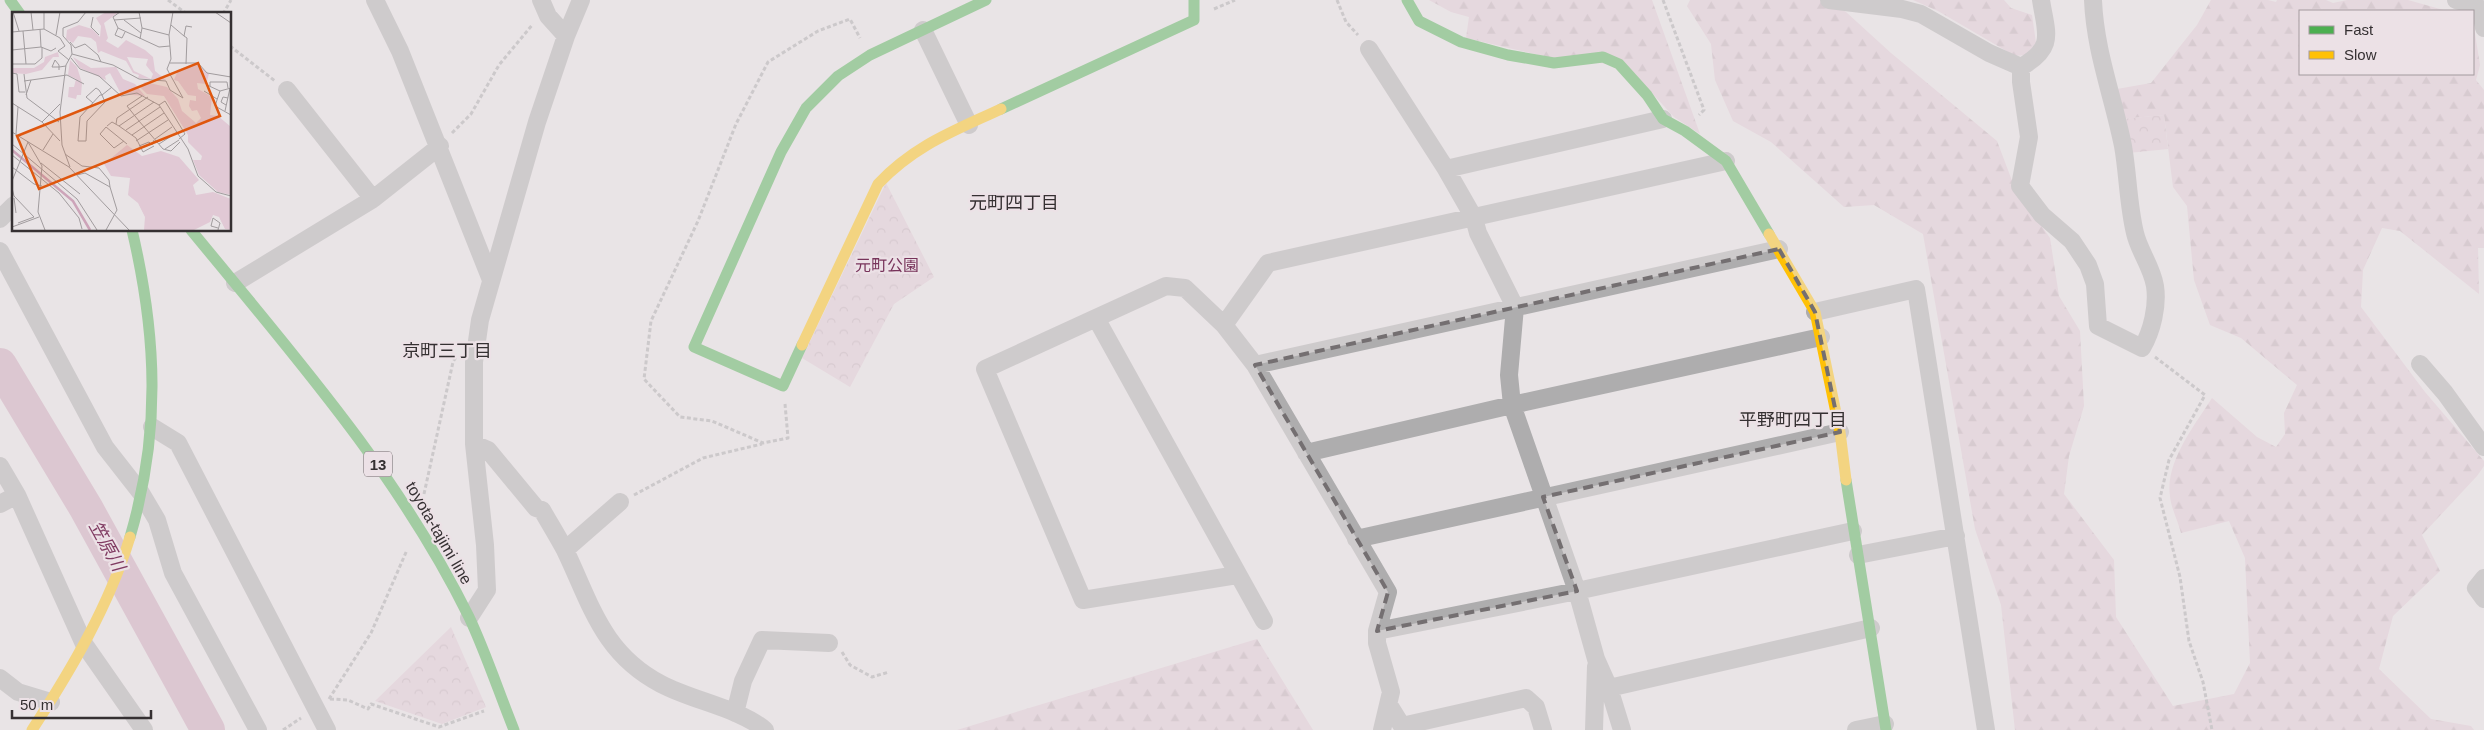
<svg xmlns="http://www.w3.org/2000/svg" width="2484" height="730" viewBox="0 0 2484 730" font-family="Arial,'Noto Sans JP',sans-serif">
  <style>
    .forest { fill: url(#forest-firs) }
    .park { fill: url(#park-crowns) }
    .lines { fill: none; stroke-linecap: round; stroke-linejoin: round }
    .river { stroke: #cda4b9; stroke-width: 34 }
    .path { stroke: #a9a8aa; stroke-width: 3; stroke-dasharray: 4 2.5; stroke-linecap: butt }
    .street { stroke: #aeadae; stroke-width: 18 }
    .fast { stroke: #4caf50; stroke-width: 11 }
    .slow { stroke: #ffc107; stroke-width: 11 }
    .marked { fill: none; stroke: #746f71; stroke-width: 4; stroke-dasharray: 10 6; stroke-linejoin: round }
    .labels { text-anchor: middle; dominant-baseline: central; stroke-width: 4.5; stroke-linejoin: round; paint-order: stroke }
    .shield { fill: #ece1e6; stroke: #6c6568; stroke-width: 1 }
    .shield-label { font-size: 15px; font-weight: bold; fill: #353032 }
    .park-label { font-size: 16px; fill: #77335a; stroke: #ece1e6 }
    .street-label { font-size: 16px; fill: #353032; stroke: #ece1e6 }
    .neighbourhood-label { font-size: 18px; fill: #353032; stroke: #ece1e6 }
    .water-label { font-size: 18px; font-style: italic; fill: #813c63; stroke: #ece1e6 }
    .inset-river { fill: none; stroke: #cda4b9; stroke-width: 2.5 }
    .inset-road { fill: none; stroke: #a19c9e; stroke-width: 1 }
    .view { fill: #df570e; fill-opacity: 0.15; stroke: #df570e; stroke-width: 2.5 }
    .inset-edge { fill: none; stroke: #353032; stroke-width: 2.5 }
  </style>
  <defs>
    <pattern id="forest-firs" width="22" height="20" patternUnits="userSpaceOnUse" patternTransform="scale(1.25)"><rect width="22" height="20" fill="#e1c9d5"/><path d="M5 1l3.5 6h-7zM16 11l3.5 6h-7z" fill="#c2adb7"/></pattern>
    <pattern id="park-crowns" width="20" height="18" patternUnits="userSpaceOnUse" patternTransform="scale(1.25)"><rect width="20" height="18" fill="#e1c9d5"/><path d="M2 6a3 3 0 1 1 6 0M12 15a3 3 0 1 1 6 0" fill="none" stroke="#c2adb7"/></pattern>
  </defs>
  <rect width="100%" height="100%" fill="#e9e4e6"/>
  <path class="forest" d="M1429,0H1652L1700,134L1674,117L1627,66L1552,58L1466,38L1469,17L1451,12Z
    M1690,0H1824L1846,12L1891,53L1997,141L2014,186L2050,238L2059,296L2080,331L2084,406L2069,456L2064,494L2114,560L2116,617L2173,706L2234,694L2250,663L2245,558L2229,521L2181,533C2178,521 2171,508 2170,496C2165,462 2195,425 2212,398L2257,437L2276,447L2285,434L2284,413L2297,385L2241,338L2210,325L2194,280L2187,206L2173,187L2164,115L2122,119L2117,89L2151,83L2197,25L2211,0H2268L2276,2L2277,0H2326L2333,3L2347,0H2408L2447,11H2300V74H2473V21L2480,65L2476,80L2484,90V248H2478L2479,294L2400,231L2382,228L2363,270L2361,307L2425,392L2484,461V466L2477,476L2422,535L2440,571L2393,616L2379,669L2431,719L2471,726L2474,730H2015L2001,605L1975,529L1923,234L1874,205L1844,207L1771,142L1733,121L1715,80L1711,44L1687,6Z
    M1913,0H2004L2011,8L2032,15L2036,43L2026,55L2015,56L1938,11Z
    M1257,639L1313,730H957Z"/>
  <path class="park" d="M2164,115L2168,149L2128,153L2122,119Z
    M886,183L934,277L894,304L850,387L802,358Z
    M451,627L486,707L442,724L375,701Z"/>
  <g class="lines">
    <path class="river" d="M0,365L86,508L208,730"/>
    <path class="path" d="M168,0L187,14
      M1337,0L1346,22L1358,35
      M1663,0L1704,110L1699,115
      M1214,9L1235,0
      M223,14L231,0
      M230,46L275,81
      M452,133L471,114L499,65L533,24
      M2155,357L2205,395L2169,460L2160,498L2180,577L2189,641L2203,682L2212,730
      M785,404L788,438L763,443L712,421L680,417L644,379L651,321L698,221L736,124L768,62L818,31L850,19L860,38
      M424,494L453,362L456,357
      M634,495L703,458L762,444
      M842,652L850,665L872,677L889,672
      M329,699L371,633L407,550
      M330,699L348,700L368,709L371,704L439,727L484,711
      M283,730L301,718"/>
    <path class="street" d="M375,0L400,51L491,280
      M541,0L548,16L566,36
      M1829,0L1902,9L1921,14L1989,53L2021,67V82L2029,137L2020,186L2042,215L2072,241L2088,265L2095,284L2098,326L2142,348C2152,331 2158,306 2155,286C2152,267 2139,251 2135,233C2128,204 2128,174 2123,146C2113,96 2095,51 2093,0
      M2456,0L2476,5L2482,17L2484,28
      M923,30L969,125
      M1369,49L1446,169
      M2021,67C2056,47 2046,33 2041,0
      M287,90L373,199
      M0,219L14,205
      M0,251L105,447L141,493L157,520L173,573L258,730
      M235,283L373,199L440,146
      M1815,312L1916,289L1986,730
      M1096,318L1166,286L1185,288L1224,325L1255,365L1388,592L1377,631V643L1391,692L1382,730
      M1224,325L1268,263L1726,161
      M2420,364L2445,393L2484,447
      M1255,365L1779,249
      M152,427L178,443L327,730
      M474,444L488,450L536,508L542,510C550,524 558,537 565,550C591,604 602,653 661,684C693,701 739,708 765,730
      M1306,453L1512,405L1821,337
      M0,466L17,495L84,644L144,730
      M0,504L17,495
      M1356,539L1840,432
      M565,550L620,502
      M1858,555L1956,536
      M1237,575L1083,600L985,369L1096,318L1264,621
      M2484,578L2476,588L2484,599
      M469,618L487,590L485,545L474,444V362L480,320L537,122L566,36L581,0
      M1377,631L1577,591L1853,531
      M0,678L18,692L51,702
      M1609,688L1871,628
      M1389,705L1402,726L1526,698L1536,707L1543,730
      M735,713L743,681L762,640L829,643
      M1594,730L1596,666
      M1622,730L1609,688L1596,659L1577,591L1512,405L1509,375L1515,307L1478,233L1474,218L1446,169L1663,119
      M1856,730L1885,724"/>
    <path class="fast" d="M10,0L20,14
      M1407,0L1419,21L1461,42L1508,55L1554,63L1603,57L1619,64L1647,95L1663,119L1685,131L1726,161L1769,234
      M1001,109L1194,20V0
      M191,230C292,353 398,473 469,617C486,653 499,693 514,730
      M802,345L783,386L694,347L781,152L806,108L838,76L870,55L986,0
      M1846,480L1886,730
      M130,537C161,432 157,336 132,230"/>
    <path class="slow" d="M1769,234L1815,312L1840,432L1846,480
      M802,345L878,184C915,145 954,131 1001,109
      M32,730C71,670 109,606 130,537"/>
  </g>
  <path d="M0 0H2484V730H0ZM1779,249L1815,312L1840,432L1543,497L1577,591L1377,631L1388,592L1255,365Z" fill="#e9e4e6" fill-opacity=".55" fill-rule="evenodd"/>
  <path class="marked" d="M1779,249L1815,312L1840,432L1543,497L1577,591L1377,631L1388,592L1255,365Z"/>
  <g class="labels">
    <rect class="shield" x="364" y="451.5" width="28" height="25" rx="4"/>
    <g class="shield-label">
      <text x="378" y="464">13</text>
    </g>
    <g class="park-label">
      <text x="887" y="265">元町公園</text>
    </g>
    <g class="street-label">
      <text transform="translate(439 533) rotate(60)">toyota-tajimi line</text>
    </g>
    <g class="neighbourhood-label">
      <text x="1014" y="203">元町四丁目</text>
      <text x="447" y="351">京町三丁目</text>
      <text x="1793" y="420">平野町四丁目</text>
    </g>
    <g class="water-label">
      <text transform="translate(107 546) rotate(61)">笠原川</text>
    </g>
  </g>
  <g transform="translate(12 12)">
    <rect width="219" height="219" fill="#e9e4e6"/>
    <path d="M94,0H107L92,11L96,26L94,29L106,36L114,28L133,38L141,45L143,59L154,68L126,66L127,63L121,61L114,49L89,39L86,41L84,30L79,26L66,24L61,31L54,27L55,18L67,13L80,17L88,25L89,14L84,6ZM115,45L136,47L134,53L141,62L139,67L122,59ZM46,40L47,45H41L30,58L14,62L0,61V56H22L32,50L33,45ZM61,45L79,56L104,55L111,67L123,72L133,84L109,82L98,61L93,64L94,68L68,56ZM178,53H186L197,62L194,72L185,71L186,77L200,85L198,103L206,104L219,115V183L206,180L187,163L181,148H189L190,144L176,130V123L152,84L135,82L128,75L133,70L155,75L166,87L170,99L184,111L189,106L185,98L180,99L177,94L178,88L184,89V84L176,83L166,69L162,68L166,58ZM115,133L130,144L149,139L167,145L187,168L181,173L184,183L201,180L219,187V218L213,217L207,205L201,203L198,210L182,218H132L133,205L126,191L116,183L118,166L99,164L92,152Z" fill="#e1c9d5" fill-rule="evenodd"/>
    <path d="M58,48L65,55L70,71L69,83H65L64,87L56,85L57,75H62L64,67L56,63Z" fill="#e1c9d5"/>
    <path class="inset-river" d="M0,138L61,189L78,218"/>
    <path class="inset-road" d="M1,0L7,19M19,0L21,18M108,0L101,5L106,16L147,35L158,34M127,0L130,16L128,27M161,0L157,23L159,47L155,57L171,86M203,0L219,11M81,5L79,15L87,23M102,8L129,6M112,8L129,21M159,13L172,24L174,14L180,15M106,16L103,23L110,26L113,20M130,16L157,23M28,17L29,35M32,17L48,26L53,34L46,39L57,48M11,19L14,52M0,20L32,17V0M44,23L48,0M172,24L175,26L174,52M58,30L63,36L73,32L86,43L89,50M0,38L29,35L39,39L44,36M60,42L101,53L127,67L154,69L158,78L171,86M59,46L68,57L87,64L109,84L125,81L147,93L176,137L186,164L204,180L219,184M158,51H186L195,61L219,65M0,52H23L30,46V35M189,57L195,73L208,79M47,58V53L43,48L40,55H47L54,54M0,61L5,62L7,80H13M12,62L15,86L47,110M12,69L55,63L72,72M198,74V70H215L216,76M219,76L208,79L203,94L219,103M192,79L205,87M14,83L19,68M130,84L115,94L127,109L151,137L159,139L168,130M0,91L30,110L48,129M81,91L74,85L84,76L87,78L90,83L93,90L75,109L74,129H66L68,105L88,83H90L100,75M147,93L153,89L173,122L167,127M214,93L209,90L211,85L216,86M213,99L218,76M30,110L48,92M104,112L105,106L136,85M95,114L100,110L107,114L124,126L131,140L142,134M107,114L142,90M114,118L148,95M0,120L57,155L117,218M4,122L6,95M120,123L152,101M143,127L160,115M112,129L102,136L88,122L94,115L115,132M124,129L156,108M0,132L65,187L85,218M147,132L164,121M127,134L137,130L140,133L142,128M153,137L167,128M31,138L41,122M53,142L70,154L87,156L97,168L98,175M0,143L47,181L67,206L70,217M29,151L68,182M0,155L22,172L30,174M58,155L50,133L48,100L54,53L60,42L59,33L51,24V16L66,10L74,0M65,163L73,161L98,175L105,198L94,218M0,169L16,130L30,154L26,200L33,218M0,176L2,184L22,205M2,186L4,201M6,211L22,205M0,215L27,205M206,218L208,211L201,206L199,214L206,216"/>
    <path class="view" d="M186,51L208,104L27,177L5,124Z"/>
    <rect width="219" height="219" class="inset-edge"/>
  </g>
  <rect x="2299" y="10" width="175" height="65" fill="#ece1e6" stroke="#a39a9e"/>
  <rect x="2309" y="26" width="25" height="8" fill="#4caf50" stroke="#a39a9e"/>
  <text x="2344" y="35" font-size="15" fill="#353032">Fast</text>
  <rect x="2309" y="51" width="25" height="8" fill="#ffc107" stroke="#a39a9e"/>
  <text x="2344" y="60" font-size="15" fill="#353032">Slow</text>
  <path d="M12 710v8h139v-8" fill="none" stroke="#353032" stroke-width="2.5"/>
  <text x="20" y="710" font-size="15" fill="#353032" stroke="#ece1e6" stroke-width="4" paint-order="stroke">50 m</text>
</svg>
